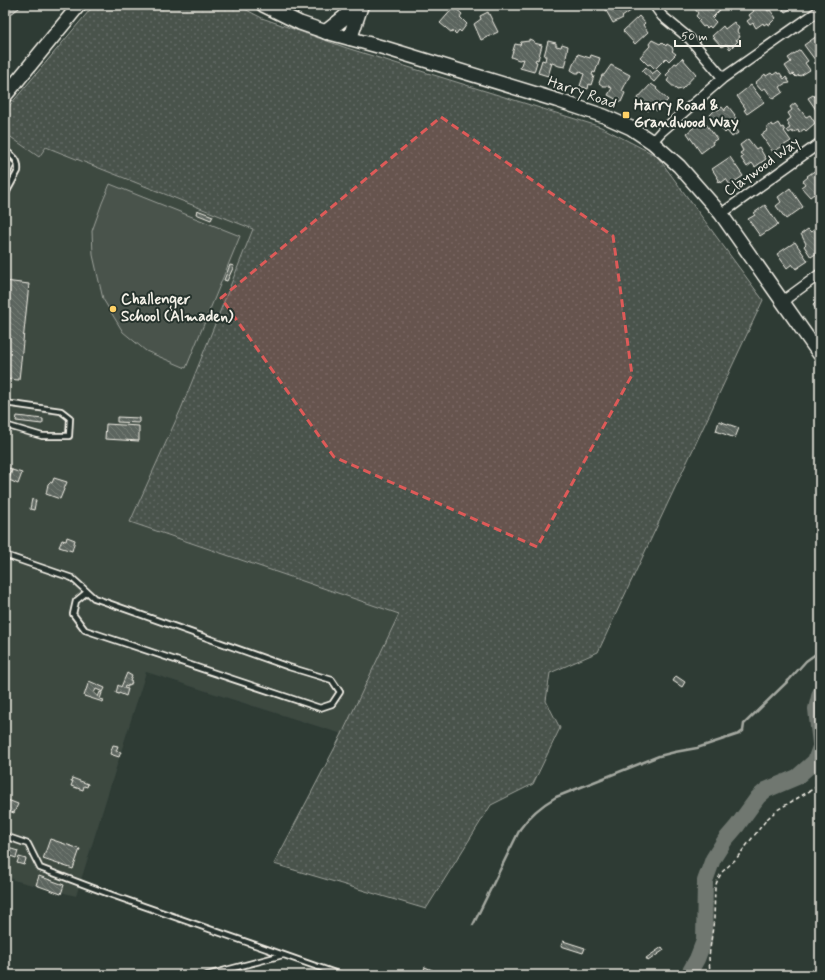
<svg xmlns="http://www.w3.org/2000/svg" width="825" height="980" viewBox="0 0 825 980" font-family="Mynerve,sans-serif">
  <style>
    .built { fill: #3c4841 }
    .grass { fill: url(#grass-dots); stroke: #9ea29a }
    .park { fill: #48524c; stroke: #9ea29a }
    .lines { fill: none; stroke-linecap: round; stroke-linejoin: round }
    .stream { stroke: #a4a8a0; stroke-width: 2.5 }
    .river { stroke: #6f7770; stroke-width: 16 }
    .building { fill: url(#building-back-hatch); stroke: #f4f1e8 }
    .lane-casing { stroke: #f4f1e8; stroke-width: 8 }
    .street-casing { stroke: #f4f1e8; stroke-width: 12 }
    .secondary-casing { stroke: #f4f1e8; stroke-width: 16 }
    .primary-casing { stroke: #f4f1e8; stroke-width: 17 }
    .path { stroke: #f4f1e8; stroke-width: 1.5; stroke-dasharray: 4 3; stroke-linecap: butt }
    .lane { stroke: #26332d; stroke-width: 4.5 }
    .street { stroke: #26332d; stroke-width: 9 }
    .secondary { stroke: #26332d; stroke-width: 13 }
    .primary { stroke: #26332d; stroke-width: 14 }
    .marked { fill: #de5a58; fill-opacity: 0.2; stroke: #de5a58; stroke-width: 3; stroke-dasharray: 8 5; stroke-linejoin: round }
    .poi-dot { fill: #ffd166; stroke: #26332d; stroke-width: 1.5 }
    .labels { text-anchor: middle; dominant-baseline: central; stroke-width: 4; stroke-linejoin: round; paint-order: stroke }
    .street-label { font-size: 15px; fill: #f4f1e8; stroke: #26332d }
    .poi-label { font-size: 15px; font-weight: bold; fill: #f4f1e8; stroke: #26332d; text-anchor: start }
  </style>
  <defs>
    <pattern id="grass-dots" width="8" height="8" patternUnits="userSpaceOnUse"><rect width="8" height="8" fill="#48524c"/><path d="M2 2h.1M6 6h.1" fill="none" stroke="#636b66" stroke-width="1.8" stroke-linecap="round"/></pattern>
    <pattern id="building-back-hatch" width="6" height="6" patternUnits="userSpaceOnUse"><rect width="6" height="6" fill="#5c655e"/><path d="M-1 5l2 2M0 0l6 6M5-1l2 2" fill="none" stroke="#747c75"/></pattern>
  </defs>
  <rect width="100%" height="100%" fill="#2e3b34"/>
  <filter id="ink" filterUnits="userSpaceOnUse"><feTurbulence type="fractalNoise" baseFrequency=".025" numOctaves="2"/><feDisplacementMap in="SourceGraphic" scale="8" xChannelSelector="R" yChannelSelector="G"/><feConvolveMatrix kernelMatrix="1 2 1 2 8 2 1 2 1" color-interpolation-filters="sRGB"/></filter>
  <g filter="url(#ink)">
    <path class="built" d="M5,133L39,157L46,147L253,229L181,409L130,522L399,614L342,734L146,672L76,896L13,880L5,871Z"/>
    <path class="grass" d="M94,5H237L262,18L347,48L601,127L657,156L763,300L598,652L550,673L546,701L560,728L533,784L491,805L426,909L274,864L342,734L399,614L130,522L181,409L253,229L46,147L39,157L5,133V111Z"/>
    <path class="park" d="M110,184L240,236L186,368L146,351L123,332L103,299L93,255L92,231L102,203Z"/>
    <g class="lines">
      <path class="stream" d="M473,925L520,829C530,815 542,805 556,797L659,756L675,752L697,748L739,734L743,731L744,724L789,680L806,661L820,651"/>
      <path class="river" d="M820,693L816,709L820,744
        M688,975L697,959L704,941L705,881L713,859L725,840L737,826L758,797L766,790L797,777L815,761L820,747"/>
    </g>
    <path class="building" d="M5,5H23L11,14Z
      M501,5H523V6L502,9Z
      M603,5H629L632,10L622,17L623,18L613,23Z
      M692,5H724V6L712,18L716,22L711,28L709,26L707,28L705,26L703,27L698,21L700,20L696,16L698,13Z
      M754,5H764L768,11L770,10L776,18L770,24L768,25L767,23L764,25L763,23L756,28L753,23L750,25L747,21L751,18L749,15L754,11L751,7Z
      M780,5H798L785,12Z
      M454,7L462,14L460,17L467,24L461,32L459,30L456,34L453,31L452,33L440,23Z
      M488,12L498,32L481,40L474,24L481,19L480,16Z
      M639,16L645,23L643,25L648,32L635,44L623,31Z
      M734,22L739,28L737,31L740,37L736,40L738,41L730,49L726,44L722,47L712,36L723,26L725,29Z
      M817,36L820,41V63L818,64L804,45Z
      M529,39L534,41V43L542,45L538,60L536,59L535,61L537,62L534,72L520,68L523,59L519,60L511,57L515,44L520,45L521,42L529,41Z
      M652,40L660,44L662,42L666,46L667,44L672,47L673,50L672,51L676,54L669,61L666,58L655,69L650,64L648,65L640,57L650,46L649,44Z
      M548,41L556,43V46L561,47L562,44L568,46L566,58L567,59L565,67L559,66L550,62L552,63L548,76L538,73L542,60L545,61L546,56H544Z
      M800,50L808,61L805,63L810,70L800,76L799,75L796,77L793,74L791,75L785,66L791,62L788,58Z
      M578,54L590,58L591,55L600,58L595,73L593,72L592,75L594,76L591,85L589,84L588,89L580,86L584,74L579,71V73H576L571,70L574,62H575Z
      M682,58L696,74L682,89L677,90L667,81L669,78L666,75L670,71L669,70L675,63L677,64Z
      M611,65L630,75L622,91L625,93L621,102L608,95L612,88L609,87V86H603L599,83L602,75H604Z
      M646,67L652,74L657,70L661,74L654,82L642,71Z
      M777,72L778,74L780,73L784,79L786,77L790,83L784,84L780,87L783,92L773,99L765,88L761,90L755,83L765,74L766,76L771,73L773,75Z
      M651,84L657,88L656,89L668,100L657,111L652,107L648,111L636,100Z
      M751,85L764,102L747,114L744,110L746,109L737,96Z
      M820,93V113L819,114L808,98L813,95L815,97Z
      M795,103L806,117L810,115L815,123L806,131L804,129L799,133L798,130L793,133L792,131L789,133L787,130L790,128L788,125L789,124L787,121L791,118L788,113L792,110L790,107Z
      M728,106L735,115H734L736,119L732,122L736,127L735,128L738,133L732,137L727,131L725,133L717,122L715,123L709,116L715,110L717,109L718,110L722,107L725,111V109Z
      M703,120L717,139L712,142L713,144L701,153L687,133Z
      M778,123L781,128L783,127L785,131H784L791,141L773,152L761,135L768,130L766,128L772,124L773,126Z
      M748,139L756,149L759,147L766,159L755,167L752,163L747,167L741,158L743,157L740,153L743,151L740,145Z
      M730,157L743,176L730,185L726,179L721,183L720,181L718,183L717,181L719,180L712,169Z
      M816,170L820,176V196L817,198L814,194L810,197L801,187L805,184L803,181L808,177L807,176Z
      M790,188L803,207L786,219L776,206L781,202L778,197Z
      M765,205L778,224L760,236L748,219L755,215L754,213Z
      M197,210L213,216L211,220L196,214Z
      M808,229L811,232L815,229L818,234L820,233V251L811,257L804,246L806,244L801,234Z
      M795,242L808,261L796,269L792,264L787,268L777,254Z
      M230,265L234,266L227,281L224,280Z
      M5,281L29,284L19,380L5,379Z
      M820,298V315L813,305Z
      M17,416L43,419V422L42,424L16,421Z
      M117,417L139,418V423L117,422Z
      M719,421L739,428L735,438L716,431Z
      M106,424L139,426V441L105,439Z
      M5,467L12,469L8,480L5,479Z
      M12,470L22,473L18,484L9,480Z
      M54,478L67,482L60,499L46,494L48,484L50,482L52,483Z
      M32,499L36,500L34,510L30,509Z
      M67,537L75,540L72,551L59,547L62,540L66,541Z
      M127,673L132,676L130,681L132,682L130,686L128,685V687L125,686L124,688L128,689L126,696L119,693V694L116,693L118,685L121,687Z
      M676,676L685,682L682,687L673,681Z
      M89,681L105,688L103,692L96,689L94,693L97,695V696L98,697L100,692L102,693L100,699L104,700L103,702L84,696Z
      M113,745L118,746L116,751L121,752L119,757L110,754Z
      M72,778L88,784L87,787L84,786L83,790L71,786L73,781H71Z
      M5,799L18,804L14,813L5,810Z
      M50,839L80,849L73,869L43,859Z
      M5,847L18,851L16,858L5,854Z
      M19,857L26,859L24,865L17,863Z
      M39,876L64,885L61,894L36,885Z
      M563,941L585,948L583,953L561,946Z
      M662,947L664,950L648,961L646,958Z
      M425,967L437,972L438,971L450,975H422Z"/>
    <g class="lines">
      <defs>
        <path id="lane" d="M5,151C14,156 19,160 18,171L5,195
          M5,159L11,165L5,178
          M5,403L61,411L70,418L69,436H42L5,425
          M5,555L72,578L94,598L289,667L332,680L340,692L332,704L320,708L85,630L73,614L76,601L87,592
          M5,836L28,844L40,868L112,895L341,975
          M207,975L283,955"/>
        <path id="street" d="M654,5L662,16L690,39L723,78
          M652,142L661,132L723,78L820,10
          M721,214L820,143
          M783,301L820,274"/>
        <path id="secondary" d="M263,5L300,23L326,32L385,48L556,100L604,116L631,128L652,142L679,166L721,214L820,355
          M5,96L79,5"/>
        <path id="primary" d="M326,32L345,17L354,5
          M350,38L361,5"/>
      </defs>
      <use href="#lane" class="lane-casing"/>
      <use href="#street" class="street-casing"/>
      <use href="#secondary" class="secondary-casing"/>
      <use href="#primary" class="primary-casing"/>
      <path class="path" d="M710,975L709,957L714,919L715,887L718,879L722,872L736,859L767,819L777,810L820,785"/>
      <use href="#lane" class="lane"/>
      <use href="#street" class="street"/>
      <use href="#secondary" class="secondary"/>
      <use href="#primary" class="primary"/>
    </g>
  </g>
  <path class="marked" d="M441,117L613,236L632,375L537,547L334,457L221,298Z"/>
  <g class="poi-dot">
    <rect x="622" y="111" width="8" height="8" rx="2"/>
    <circle cx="113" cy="309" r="4"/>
  </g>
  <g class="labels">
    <g class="street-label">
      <text transform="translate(582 93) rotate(19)">Harry Road</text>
      <text transform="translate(762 167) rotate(-36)">Claywood Way</text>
    </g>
    <g class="poi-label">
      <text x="634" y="106">Harry Road &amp;<tspan x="634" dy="17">Grandwood Way</tspan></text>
      <text x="121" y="300">Challenger<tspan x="121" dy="17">School (Almaden)</tspan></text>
    </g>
  </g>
  <rect width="825" height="980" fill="none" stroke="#26332d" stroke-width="20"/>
  <rect x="10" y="10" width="805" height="960" fill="none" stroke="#f4f1e8" stroke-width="1.5" filter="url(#ink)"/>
  <path d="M675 40v6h65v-6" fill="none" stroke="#f4f1e8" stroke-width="2"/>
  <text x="681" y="40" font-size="12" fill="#f4f1e8" stroke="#26332d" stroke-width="3" paint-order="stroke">50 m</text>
</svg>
